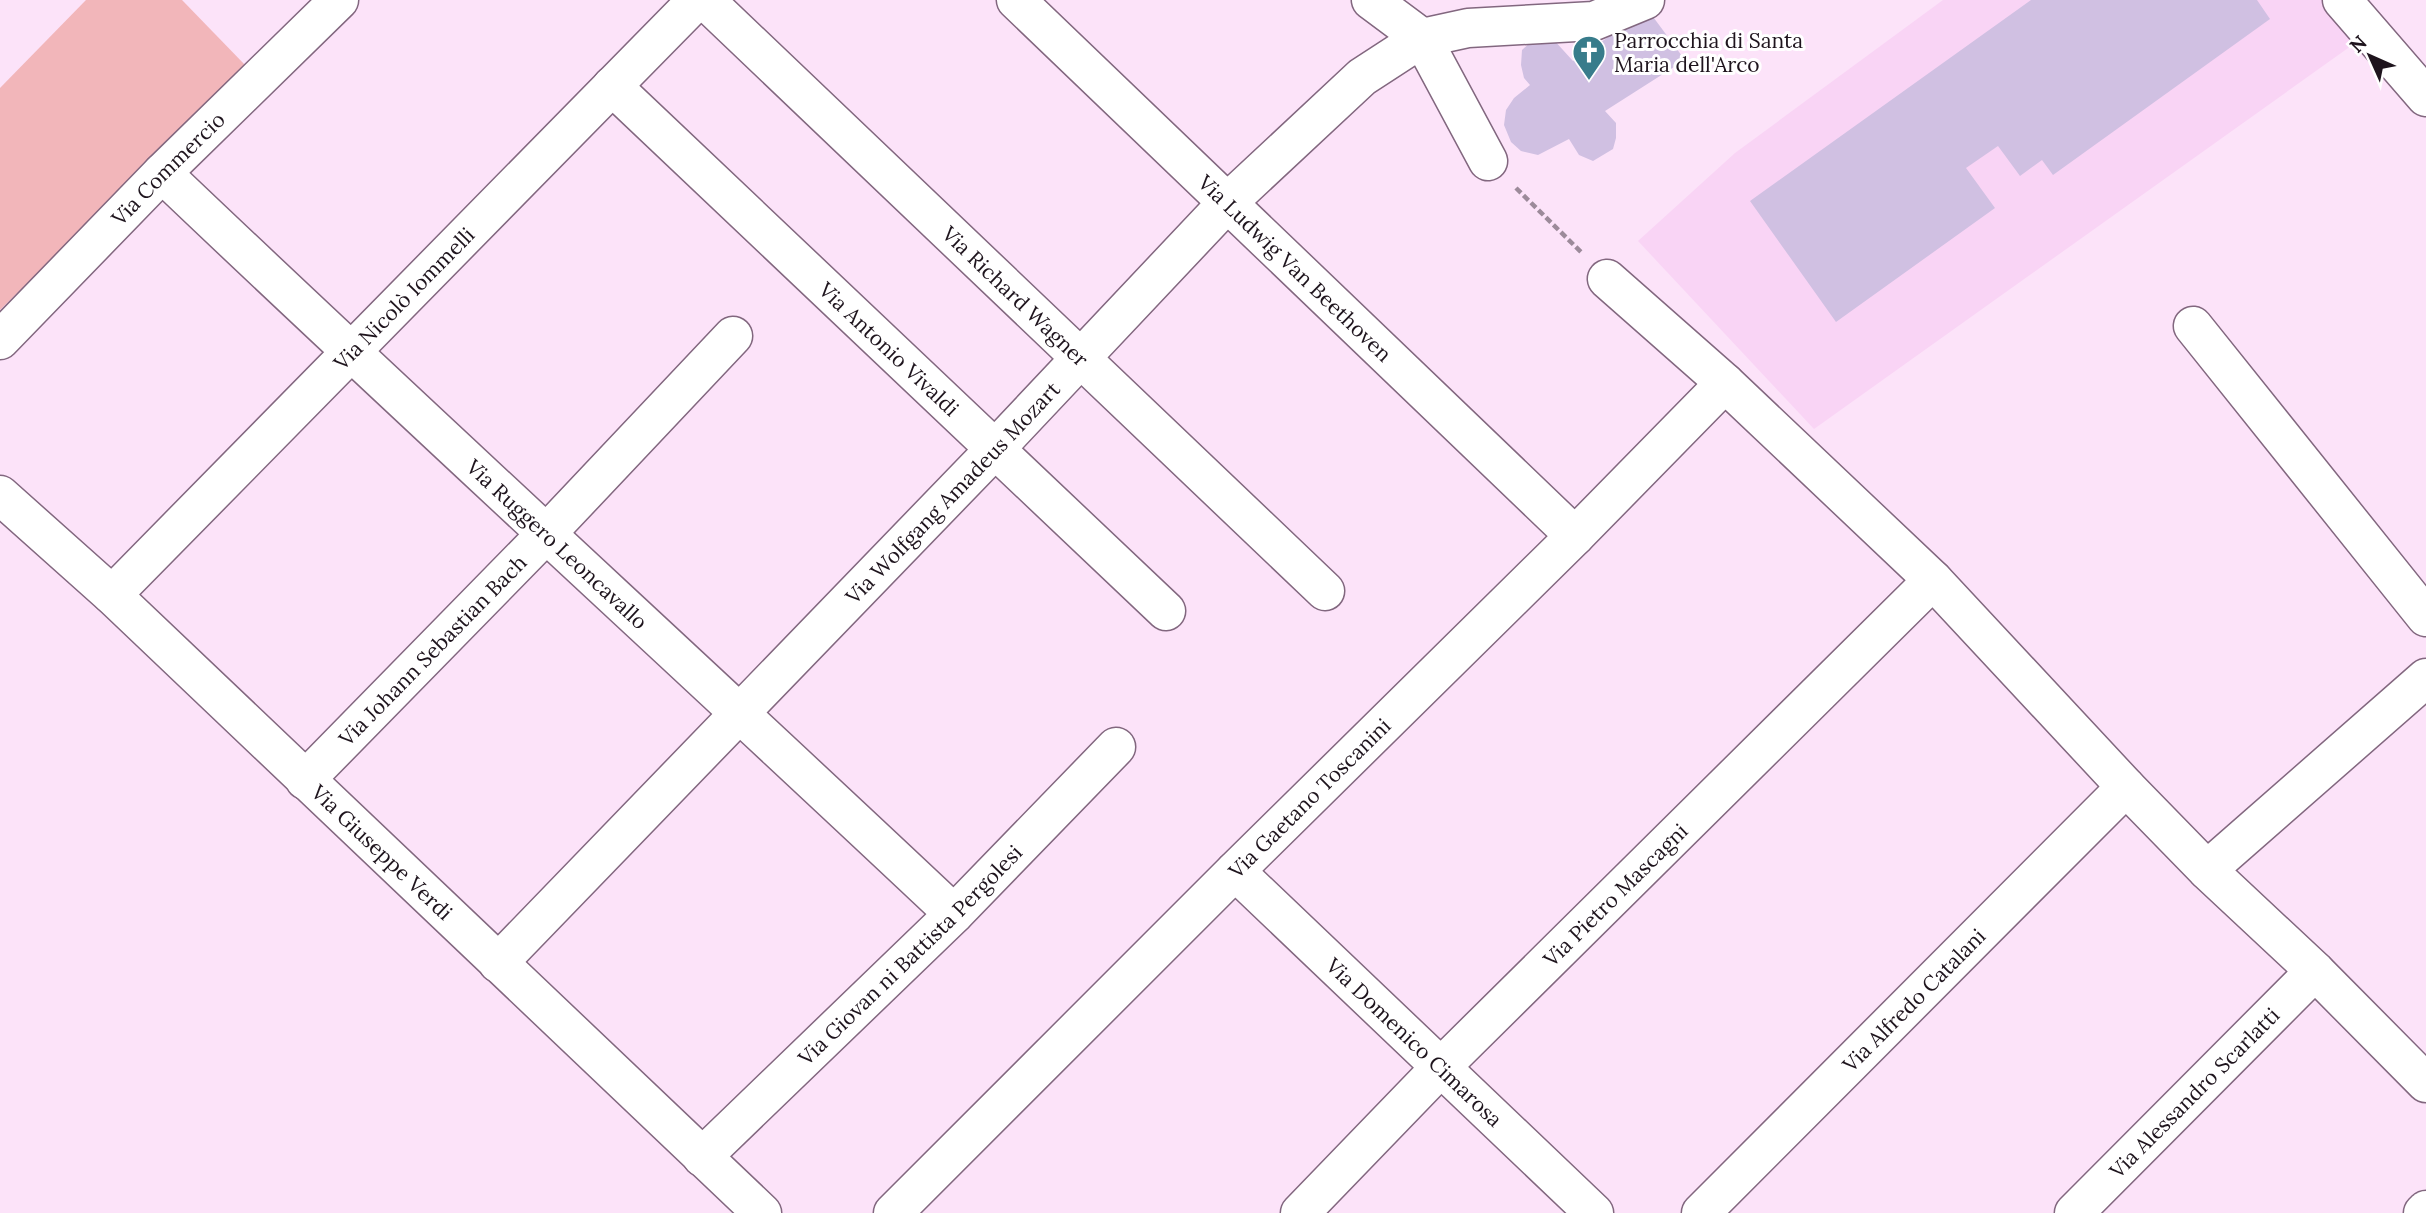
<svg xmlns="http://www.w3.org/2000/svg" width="2426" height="1213" viewBox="0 0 2426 1213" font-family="Lora,serif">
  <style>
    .built { fill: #f9d4f5 }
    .green { fill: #f2b6ba }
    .building { fill: #d0c0e2 }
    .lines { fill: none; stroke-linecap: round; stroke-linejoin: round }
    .minor-casing { stroke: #82677f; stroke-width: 41 }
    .path { stroke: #9c8a9a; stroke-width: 4.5; stroke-dasharray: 7 3.5; stroke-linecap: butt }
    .minor { stroke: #fff; stroke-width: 38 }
    .labels { text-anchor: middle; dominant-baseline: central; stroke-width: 6; stroke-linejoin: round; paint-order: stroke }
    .poi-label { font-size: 21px; fill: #1e141d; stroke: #fff; text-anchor: start }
    .street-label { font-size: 21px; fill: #1e141d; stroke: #fff }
  </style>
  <rect width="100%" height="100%" fill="#fce3f9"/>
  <path class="built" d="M1943,0H2335L2365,36L1814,429L1638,241L1735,153Z"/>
  <path class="green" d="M86,0H182L246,66L0,310V88Z"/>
  <path class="building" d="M2031,0H2257L2270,19L2053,175L2042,160L2020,176L1998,146L1966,168L1995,208L1836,322L1750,201Z
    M1648,10L1685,60L1605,111L1616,123V138L1613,149L1593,161L1579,155L1569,139L1538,155L1521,151L1511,142L1504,125L1506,110L1514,98L1530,85L1524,78L1521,65L1522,50L1533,40L1553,39L1573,61Z"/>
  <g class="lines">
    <defs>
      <g id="minor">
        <path id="s1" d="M705,0L1325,591"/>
        <path id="s2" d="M1016,0L1575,536"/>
        <path d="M1371,0L1422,38L1488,161"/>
        <path d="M2342,0L2426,97"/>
        <path id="s3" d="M612,86L1166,611"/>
        <path id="s4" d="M162,173C424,423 691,666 954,914"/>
        <path d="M1607,279L1725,383L1933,580L2126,787L2207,870L2315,971L2426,1083"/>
        <path d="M2193,326L2426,617"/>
        <path id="s5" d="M0,340L162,173L339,0"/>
        <path id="s6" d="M0,495L112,595L762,1213"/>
        <path id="s7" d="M112,595L697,0"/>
        <path id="s8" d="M305,780L546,534L733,336"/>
        <path d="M2207,870L2426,678"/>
        <path id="s9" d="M1235,871L1594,1213"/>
        <path id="s10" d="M498,963L995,449L1227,203L1362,77L1422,38L1468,28L1594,21L1645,0"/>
        <path id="s11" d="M702,1157L954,914L1116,747"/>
        <path id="s12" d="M893,1213L1235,871L1575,536L1725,383"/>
        <path id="s13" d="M1300,1213L1441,1067L1933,580"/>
        <path id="s14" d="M1701,1213L2126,787"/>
        <path id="s15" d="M2074,1213L2315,971"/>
        <path d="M2423,1213L2426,1210"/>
      </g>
    </defs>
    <use href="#minor" class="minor-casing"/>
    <path class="path" d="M1516,188L1582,253"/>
    <use href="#minor" class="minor"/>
  </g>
  <defs>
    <symbol id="church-pin" viewBox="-11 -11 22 30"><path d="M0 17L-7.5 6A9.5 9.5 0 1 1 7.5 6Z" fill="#387c8b" stroke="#fff"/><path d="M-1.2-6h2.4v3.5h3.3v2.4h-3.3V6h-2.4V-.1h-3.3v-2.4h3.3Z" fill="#fff"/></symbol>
  </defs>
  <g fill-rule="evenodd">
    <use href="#church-pin" x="1570" y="33" width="38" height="52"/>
  </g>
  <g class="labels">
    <g class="poi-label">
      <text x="1614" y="40">Parrocchia di Santa<tspan x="1614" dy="24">Maria dell'Arco</tspan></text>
    </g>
    <g class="street-label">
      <text stroke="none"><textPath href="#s5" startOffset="240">Via Commercio</textPath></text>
      <text stroke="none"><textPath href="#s2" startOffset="387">Via Ludwig Van Beethoven</textPath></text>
      <text stroke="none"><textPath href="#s1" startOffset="429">Via Richard Wagner</textPath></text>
      <text stroke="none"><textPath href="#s7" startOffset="416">Via Nicolò Iommelli</textPath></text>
      <text stroke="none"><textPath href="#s3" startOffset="382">Via Antonio Vivaldi</textPath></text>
      <text stroke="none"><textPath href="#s10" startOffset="654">Via Wolfgang Amadeus Mozart</textPath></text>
      <text stroke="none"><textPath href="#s4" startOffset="542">Via Ruggero Leoncavallo</textPath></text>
      <text stroke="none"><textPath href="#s8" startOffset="182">Via Johann Sebastian Bach</textPath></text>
      <text stroke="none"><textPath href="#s12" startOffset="588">Via Gaetano Toscanini</textPath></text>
      <text stroke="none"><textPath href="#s6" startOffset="523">Via Giuseppe Verdi</textPath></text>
      <text stroke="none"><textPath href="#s13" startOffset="448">Via Pietro Mascagni</textPath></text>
      <text stroke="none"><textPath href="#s11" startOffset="290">Via Giovan ni Battista Pergolesi</textPath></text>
      <text stroke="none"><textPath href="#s14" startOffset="301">Via Alfredo Catalani</textPath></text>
      <text stroke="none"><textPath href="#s9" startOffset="248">Via Domenico Cimarosa</textPath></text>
      <text stroke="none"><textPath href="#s15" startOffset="170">Via Alessandro Scarlatti</textPath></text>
    </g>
  </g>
  <g transform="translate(2370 56) rotate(315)" stroke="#ffffff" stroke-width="5" paint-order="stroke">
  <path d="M0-5L12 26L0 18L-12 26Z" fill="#1e141d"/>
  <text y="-10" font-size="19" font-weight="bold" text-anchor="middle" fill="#1e141d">N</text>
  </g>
</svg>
